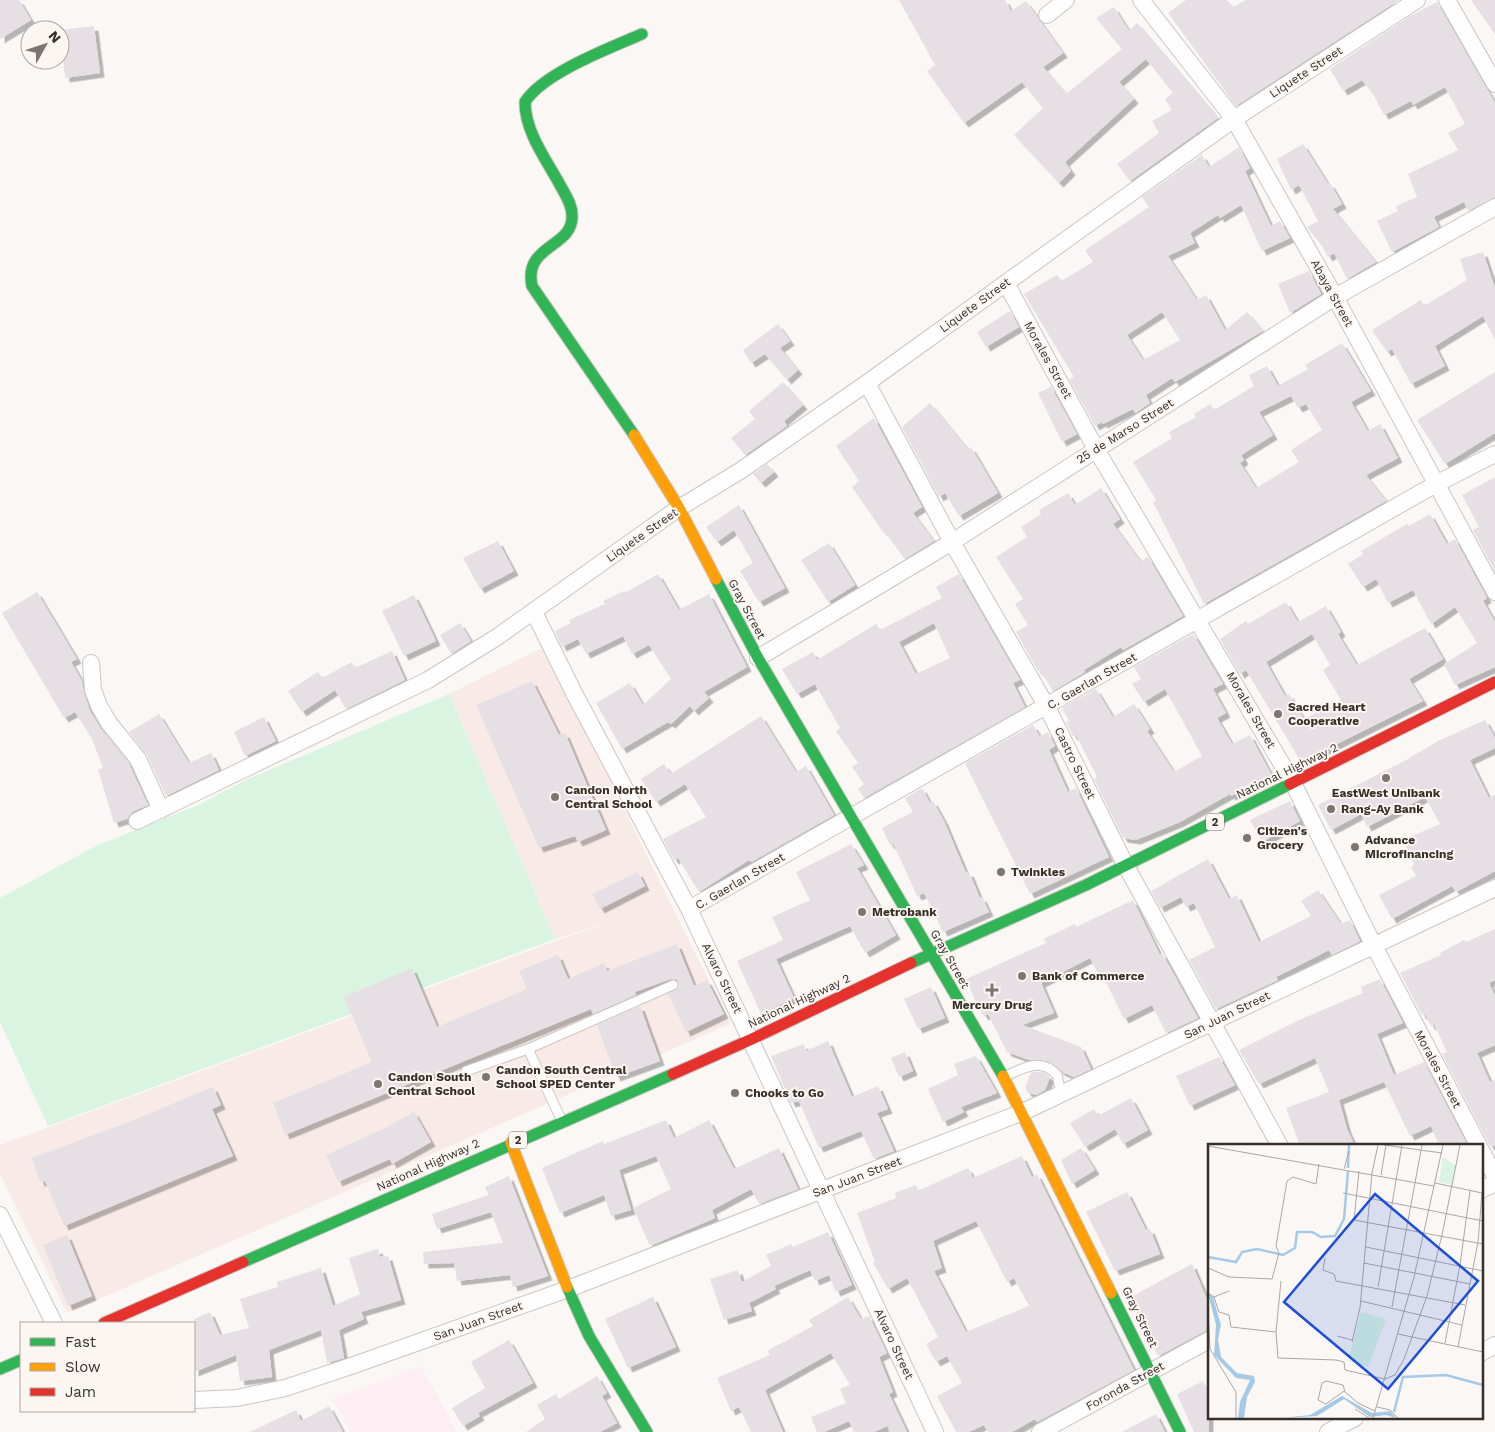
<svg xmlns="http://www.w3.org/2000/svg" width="1495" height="1432" viewBox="0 0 1495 1432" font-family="'Work Sans',sans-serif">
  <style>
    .commercial { fill: #fceef2 }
    .education { fill: #f8ebe7 }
    .green { fill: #d9f5e1 }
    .building { fill: #e6e0e5; fill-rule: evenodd; filter: url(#shadow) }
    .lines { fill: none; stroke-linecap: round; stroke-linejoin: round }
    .lane-casing { stroke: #ccc6c1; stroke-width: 11 }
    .street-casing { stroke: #ccc6c1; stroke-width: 18 }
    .fast-casing { stroke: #ccc6c1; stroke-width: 13 }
    .slow-casing { stroke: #ccc6c1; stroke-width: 13 }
    .jam-casing { stroke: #ccc6c1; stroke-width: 13 }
    .lane { stroke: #fefefe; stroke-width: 9 }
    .street { stroke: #fefefe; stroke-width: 16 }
    .fast { stroke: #30b455; stroke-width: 11 }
    .slow { stroke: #ff9f0a; stroke-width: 11 }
    .jam { stroke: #e5322d; stroke-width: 11 }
    .poi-dot { fill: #7c7570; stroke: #fcf6f3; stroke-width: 2 }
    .labels { text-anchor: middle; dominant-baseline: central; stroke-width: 4; stroke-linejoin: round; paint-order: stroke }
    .shield { fill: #fcf6f3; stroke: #736b65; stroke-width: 1 }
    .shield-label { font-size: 11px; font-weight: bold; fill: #382f28 }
    .street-label { font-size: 12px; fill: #382f28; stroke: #fcf6f3 }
    .poi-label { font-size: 12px; font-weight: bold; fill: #382f28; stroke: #fcf6f3; text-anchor: start }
    .inset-river { fill: none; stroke: #a4cae8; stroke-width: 2.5 }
    .inset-road { fill: none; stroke: #aca7a3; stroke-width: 1 }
    .view { fill: #1d4ed8; fill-opacity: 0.15; stroke: #1d4ed8; stroke-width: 2.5 }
    .inset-edge { fill: none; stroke: #382f28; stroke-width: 2.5 }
  </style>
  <defs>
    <filter id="shadow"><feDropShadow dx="4.5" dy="4.5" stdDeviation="0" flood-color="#0004"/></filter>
  </defs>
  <rect width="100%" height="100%" fill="#faf7f5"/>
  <path class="commercial" d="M421,1366L457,1432H352L332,1399Z"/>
  <path class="education" d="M544,647L730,1024L67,1313L0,1174V1145L616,919L555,939L449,694Z"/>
  <path class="green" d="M449,694L555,939L48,1126L0,1022V898L96,846L196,806L248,779Z"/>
  <path class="building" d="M0,0H19L31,20L0,39Z
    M899,0H1005L1011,11L1026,1L1063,53L1043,67L1066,94L1122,49L1096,18L1114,7L1129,31L1137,23L1218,118L1130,181L1117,164L1159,133L1152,121L1172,110L1165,99L1173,93L1146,59L1119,82L1134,99L1065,162L1071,171L1059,183L1014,135L1043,108L1022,82L964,123L927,71L935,65Z
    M1186,0H1227L1233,7L1246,0H1399L1236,106L1168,13Z
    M1471,0H1495V34Z
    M1437,2L1495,103V197L1468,211L1464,202L1434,217L1439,227L1392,252L1377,221L1398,211L1396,206L1417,197L1408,174L1458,150L1448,133L1465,124L1445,87L1413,105L1411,101L1384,115L1373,94L1362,80L1343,91L1330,69L1410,16Z
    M94,26L100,73L65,78L60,30Z
    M1303,144L1328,184L1330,183L1342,204L1333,209L1376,262L1347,279L1334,253L1328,257L1322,246L1307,227L1318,221L1299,185L1291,190L1277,159Z
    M1239,147L1250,168L1245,171L1271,226L1280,221L1290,238L1262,251L1241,205L1220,218L1218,215L1190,233L1195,243L1168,256L1197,300L1206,295L1225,330L1247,312L1263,331L1175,382L1172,378L1146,395L1150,403L1135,413L1133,409L1103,424L1102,422L1095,426L1069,379L1074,377L1024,294L1057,275L1061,281L1093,262L1085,250L1149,207L1142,197L1200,156L1202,155L1209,167ZM1162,312L1180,340L1143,360L1127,335Z
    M1483,252L1495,288V340L1483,316L1435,346L1445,366L1411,384L1392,349L1387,352L1372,330L1421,300L1424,306L1467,280L1460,259Z
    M1309,271L1321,294L1290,313L1278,284Z
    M1010,311L1019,327L986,347L977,332Z
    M778,324L790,341L780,348L798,370L787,380L765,354L751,363L743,350Z
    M1342,343L1371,391L1351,402L1368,431L1380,424L1398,458L1366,475L1386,501L1204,604L1153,502L1156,500L1133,462L1172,438L1169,432L1196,417L1194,414L1210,404L1214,410L1254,386L1249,375L1267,366L1278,386L1308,369L1305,365ZM1291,396L1298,408L1306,404L1322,430L1291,450L1299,462L1256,488L1240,463L1244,460L1241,455L1273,435L1259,412Z
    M1495,372V433L1445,464L1417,420Z
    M783,382L803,405L784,421L787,426L745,455L731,438L755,419L749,411Z
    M1051,387L1077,434L1062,442L1038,393Z
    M930,403L968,449L971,447L998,493L959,516L945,493L939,497L902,427Z
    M874,418L922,507L913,513L934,541L905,559L884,531L883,532L852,487L859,481L836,446Z
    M767,464L774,472L761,483L753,474Z
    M1495,477V571L1473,530L1479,527L1462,495Z
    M1101,488L1120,519L1113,524L1141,562L1148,557L1183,616L1123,650L1121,647L1084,670L1085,672L1053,691L1040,670L1038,671L1016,632L1028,625L1015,604L1023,599L996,557L1027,537L1021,527L1041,514L1039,510L1068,493L1075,505Z
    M739,505L785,588L759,602L740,571L753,563L734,530L717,542L706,527Z
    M1430,514L1447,544L1455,539L1487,598L1483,601L1495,622V667L1455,685L1444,664L1477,643L1455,607L1431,624L1413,590L1388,603L1376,579L1363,587L1348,564L1363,554L1361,551L1407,524L1409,526Z
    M498,541L514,571L480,589L463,558Z
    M829,543L855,585L828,602L801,560Z
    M658,574L679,610L709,594L747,667L704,692L709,698L694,711L690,706L671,724L668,722L622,749L596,703L630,683L643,705L671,679L649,645L632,654L623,636L586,654L578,639L562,647L555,631L571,623L569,620L605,604L603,601L624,591L625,593Z
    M959,574L1020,680L1013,683L1025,707L864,798L858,789L864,784L852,767L858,763L836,731L840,728L815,684L797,694L782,669L813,652L817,660L876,624L880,630L942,598L936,587ZM934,623L950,658L916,674L899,642Z
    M37,592L77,659L71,662L82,681L84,693L90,711L101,729L129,764L148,805L132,812L127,819L114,823L98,770L103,768L92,739L75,712L64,718L2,613Z
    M414,595L436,641L404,656L382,611Z
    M1286,602L1298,622L1326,606L1341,632L1338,634L1357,665L1425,628L1443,659L1409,679L1423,701L1301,762L1246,670L1240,674L1220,639L1246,621L1248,624ZM1312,634L1330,665L1323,670L1341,700L1304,719L1289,694L1285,696L1266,662Z
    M460,623L471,641L451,654L440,635Z
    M1193,634L1223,684L1213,689L1226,713L1217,718L1232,744L1250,735L1272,776L1231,796L1230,794L1180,822L1136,840L1123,838L1094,779L1097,777L1076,735L1073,736L1066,722L1069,721L1062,708L1096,689L1113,717L1134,704L1150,729L1147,731L1174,772L1202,756L1165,689L1144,702L1132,684L1141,679L1134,667Z
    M392,651L405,680L346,709L335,690L302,712L288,691L318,672L322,678L352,662L355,668Z
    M532,681L559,735L565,733L606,830L578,842L575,836L539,848L476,705Z
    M159,714L189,763L211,753L219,770L166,796L147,755L129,732Z
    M761,716L796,772L806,766L834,815L751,862L749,860L699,892L678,858L674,860L663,839L706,817L685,784L656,802L641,779L664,764L671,774Z
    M264,717L276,741L245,756L234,732Z
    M1485,720L1495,738V748L1470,760L1489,798L1495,794V871L1456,892L1452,886L1392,919L1379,895L1416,876L1411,867L1414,865L1403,840L1440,824L1425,797L1367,827L1361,814L1331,830L1318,805L1406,760L1438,741Z
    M1033,725L1040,737L1048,732L1055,746L1049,750L1068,792L1076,788L1109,857L1030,894L965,763Z
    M922,788L930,803L933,801L944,821L966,873L969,872L980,898L982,897L989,912L943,932L924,893L917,896L893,843L890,845L882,828L913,812L905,798Z
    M1290,801L1300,821L1262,842L1250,820Z
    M851,844L864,865L857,868L896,935L865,953L850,926L776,959L794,998L761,1014L737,961L783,940L772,917L810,900L796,872Z
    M1208,859L1229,899L1237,895L1259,942L1311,916L1301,901L1318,890L1341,924L1350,920L1360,941L1332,955L1329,950L1276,977L1278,980L1216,1009L1189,960L1215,947L1194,903L1186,907L1181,897L1160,908L1151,891Z
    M638,872L645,886L600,909L592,894Z
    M1133,900L1160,955L1162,953L1198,1018L1166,1033L1152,1005L1124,1019L1103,976L1100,978L1090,958L1041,983L1054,1013L1022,1025L1081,1047L1091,1069L1074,1077L1062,1072L1047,1061L1029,1060L1007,1052L988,1014L984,1016L977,1005L966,979L1046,943L1044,939L1075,924L1076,927Z
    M1495,929V980L1489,983L1495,996V1045L1477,1053L1490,1082L1495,1079V1146H1490L1442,1054L1447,1052L1434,1024L1431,1026L1425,1014L1422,1015L1400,973L1441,955L1440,953L1464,940L1466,942Z
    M677,944L694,986L707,980L724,1014L686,1032L668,994L679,986L677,980L671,979L635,992L636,995L593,1014L591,1009L285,1135L273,1103L372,1062L344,997L412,968L437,1027L527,989L519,971L558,955L568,979L604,963L607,971Z
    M1380,979L1403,1023L1377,1034L1394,1075L1424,1062L1468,1146H1439L1431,1126L1410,1136L1384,1082L1339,1100L1347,1129L1355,1146H1300L1286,1108L1329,1092L1315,1058L1259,1084L1239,1050L1299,1020L1363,993L1361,987Z
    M931,987L945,1018L918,1029L904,999Z
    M640,1006L660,1061L616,1077L597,1025Z
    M828,1041L852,1097L878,1086L888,1109L877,1113L894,1151L874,1159L861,1131L819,1148L799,1101L791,1103L771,1056L804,1044L806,1051Z
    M905,1052L913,1071L899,1077L891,1058Z
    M976,1056L997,1093L961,1107L964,1112L943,1122L928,1089L958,1075L954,1064Z
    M1219,1057L1235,1085L1190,1106L1176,1076Z
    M1031,1072H1043L1050,1077L1045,1090L1036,1095L1027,1092L1025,1088Z
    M213,1087L221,1105L212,1109L233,1156L64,1226L45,1181L40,1182L32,1158L131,1121Z
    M1131,1098L1148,1130L1123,1144L1115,1129L1085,1147L1070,1123L1094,1109L1098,1116Z
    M414,1112L431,1142L392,1164L390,1159L338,1182L326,1155L381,1130Z
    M666,1120L674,1138L709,1120L734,1169L779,1148L798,1189L759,1204L751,1189L712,1210L715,1218L650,1246L633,1208L671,1189L656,1156L619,1170L631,1210L611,1216L604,1195L560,1213L542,1168L603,1141L604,1144Z
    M1081,1148L1095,1170L1072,1184L1061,1160Z
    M1022,1156L1032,1177L1037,1174L1134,1370L1037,1422L1035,1419L1012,1432H988L984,1425L969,1432H956L937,1396L962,1383L947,1356L936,1362L926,1344L938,1337L907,1278L888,1289L873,1263L875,1262L857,1213L896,1198L895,1193L916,1185L918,1191L968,1168L973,1178ZM976,1221L1007,1282L1014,1278L1029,1306L966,1332L934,1271L942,1268L933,1241Z
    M509,1176L548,1276L513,1287L510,1275L457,1281L454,1263L424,1264L423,1252L503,1243L491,1212L437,1229L432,1214L489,1195L485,1187Z
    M1127,1192L1146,1230L1150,1229L1160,1254L1115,1271L1086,1212Z
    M828,1232L852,1285L836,1292L829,1275L815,1281L810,1270L774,1286L776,1289L749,1303L752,1311L724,1320L710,1279L738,1270L742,1282L771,1266L766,1255L791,1244L793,1247Z
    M67,1235L92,1296L68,1306L43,1245Z
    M378,1249L380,1257L388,1256L401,1300L361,1312L364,1319L339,1330L344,1358L327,1363L321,1330L269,1350L272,1377L240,1381L236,1355L194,1372V1319L210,1312L220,1335L249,1328L240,1299L278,1287L277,1282L321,1268L333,1306L360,1294L349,1258Z
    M1192,1264L1209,1304V1329L1158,1356L1129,1298Z
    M653,1297L676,1347L628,1368L605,1319Z
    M848,1297L861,1319L869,1316L887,1353L879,1357L893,1392L889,1394L907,1432H890L887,1426L874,1432H854L849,1421L824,1432H817L811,1417L846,1403L840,1389L850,1385L831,1353L765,1390L783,1432H751L739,1407L731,1411L717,1378L770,1355L767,1351L813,1326L809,1320Z
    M509,1340L533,1383L478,1413L480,1416L463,1426L452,1408L485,1388L471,1362Z
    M597,1376L607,1393L602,1396L617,1423L600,1432H526L545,1419L537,1405L556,1394L559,1399Z
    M1203,1381L1209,1392V1432H1194L1177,1394Z
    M329,1406L343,1432H250L296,1410L301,1421Z
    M1156,1414L1165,1432H1122Z"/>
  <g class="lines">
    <defs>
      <path id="lane" d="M528,1049L561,1119
        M466,1071L528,1049L673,985
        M1006,1076C1023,1068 1041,1057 1057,1075L1061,1093"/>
      <path id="street" d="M1141,0L1234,119L1335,297L1495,592
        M1447,0L1495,84
        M1047,15L1066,0
        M1006,283L1096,449L1293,783L1373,944L1479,1146
        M867,383L952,542L1047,707L1126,866L1280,1146
        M534,612L574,693L689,909L935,1432
        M758,658L952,542L1335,297L1495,207
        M91,663L93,690L99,706L109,723L138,759L161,810
        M137,821L428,680L497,637L679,508L740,471L867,383L1234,119L1417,0
        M689,909L1436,484L1495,454
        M1481,1150L1495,1176
        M1481,1190L1495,1183
        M0,1215L54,1323
        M1481,1353L1495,1345
        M194,1400L237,1398L285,1388L354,1365L568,1289L1023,1112L1495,888
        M1040,1432L1209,1340
        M1328,1432L1355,1418"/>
      <path id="fast" d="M634,435L532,286C523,244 574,248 572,215C572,203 564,193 559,183C545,158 525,131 525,102C543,73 610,48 642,34
        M716,579L758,658L1003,1076
        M911,963L1086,885L1290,784
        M243,1262L673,1074
        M567,1287L589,1336L647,1432
        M1111,1293L1180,1432
        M0,1369L21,1360"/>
      <path id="slow" d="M634,435L679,508L716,579
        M1003,1076L1111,1293
        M511,1143L567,1287"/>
      <path id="jam" d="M1290,784L1495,682
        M673,1074L752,1039L911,963
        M104,1323L243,1262"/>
    </defs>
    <use href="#lane" class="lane-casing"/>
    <use href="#street" class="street-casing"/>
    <use href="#fast" class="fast-casing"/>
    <use href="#slow" class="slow-casing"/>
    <use href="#jam" class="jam-casing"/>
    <use href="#lane" class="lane"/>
    <use href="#street" class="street"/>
    <use href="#fast" class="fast"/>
    <use href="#slow" class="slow"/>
    <use href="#jam" class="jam"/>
  </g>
  <g class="poi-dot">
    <circle cx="1278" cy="714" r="5"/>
    <circle cx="1386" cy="778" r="5"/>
    <circle cx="555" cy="797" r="5"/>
    <circle cx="1331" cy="809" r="5"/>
    <circle cx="1247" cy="838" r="5"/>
    <circle cx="1355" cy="847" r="5"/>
    <circle cx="1001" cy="872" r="5"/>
    <circle cx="862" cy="912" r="5"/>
    <circle cx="1022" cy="976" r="5"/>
    <path d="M989.5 982.5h5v5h5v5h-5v5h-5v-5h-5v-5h5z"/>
    <circle cx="486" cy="1077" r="5"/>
    <circle cx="378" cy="1084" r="5"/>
    <circle cx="735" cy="1093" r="5"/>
  </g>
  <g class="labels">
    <g class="shield">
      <rect x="1206" y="813.5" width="18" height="17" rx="4"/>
      <rect x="509" y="1131.5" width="18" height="17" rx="4"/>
    </g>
    <g class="shield-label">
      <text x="1215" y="822">2</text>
      <text x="518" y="1140">2</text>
    </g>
    <g class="street-label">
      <text transform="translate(1306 72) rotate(-33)">Liquete Street</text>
      <text transform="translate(1332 293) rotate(61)">Abaya Street</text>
      <text transform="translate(975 305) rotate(-36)">Liquete Street</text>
      <text transform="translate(1048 360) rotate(61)">Morales Street</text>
      <text transform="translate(1125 431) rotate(-32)">25 de Marso Street</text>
      <text transform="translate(642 535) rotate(-35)">Liquete Street</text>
      <text transform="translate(747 609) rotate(62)">Gray Street</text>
      <text transform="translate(1092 681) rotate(-30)">C. Gaerlan Street</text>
      <text transform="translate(1251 710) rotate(60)">Morales Street</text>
      <text transform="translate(1075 763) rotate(64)">Castro Street</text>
      <text transform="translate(1287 771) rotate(-26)">National Highway 2</text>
      <text transform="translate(740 881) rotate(-30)">C. Gaerlan Street</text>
      <text transform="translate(950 959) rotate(60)">Gray Street</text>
      <text transform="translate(722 978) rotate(64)">Alvaro Street</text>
      <text transform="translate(799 1001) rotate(-25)">National Highway 2</text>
      <text transform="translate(1227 1015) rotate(-26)">San Juan Street</text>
      <text transform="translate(1438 1069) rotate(62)">Morales Street</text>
      <text transform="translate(428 1165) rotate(-24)">National Highway 2</text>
      <text transform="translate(857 1177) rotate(-21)">San Juan Street</text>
      <text transform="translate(1140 1317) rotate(64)">Gray Street</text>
      <text transform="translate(478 1321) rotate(-20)">San Juan Street</text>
      <text transform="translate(894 1344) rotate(65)">Alvaro Street</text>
      <text transform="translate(1125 1386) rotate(-29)">Foronda Street</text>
    </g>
    <g class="poi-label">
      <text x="1288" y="707">Sacred Heart<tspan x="1288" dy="14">Cooperative</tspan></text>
      <text x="565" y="790">Candon North<tspan x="565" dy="14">Central School</tspan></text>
      <text x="1386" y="793" text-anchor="middle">EastWest Unibank</text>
      <text x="1341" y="809">Rang-Ay Bank</text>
      <text x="1257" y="831">Citizen's<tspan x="1257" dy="14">Grocery</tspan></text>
      <text x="1365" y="840">Advance<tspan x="1365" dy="14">Microfinancing</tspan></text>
      <text x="1011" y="872">Twinkles</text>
      <text x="872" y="912">Metrobank</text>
      <text x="1032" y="976">Bank of Commerce</text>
      <text x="992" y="1005" text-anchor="middle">Mercury Drug</text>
      <text x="496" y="1070">Candon South Central<tspan x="496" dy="14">School SPED Center</tspan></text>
      <text x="388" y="1077">Candon South<tspan x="388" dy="14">Central School</tspan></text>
      <text x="745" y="1093">Chooks to Go</text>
    </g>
  </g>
  <g transform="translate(1208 1144)">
    <rect width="275" height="275" fill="#faf7f5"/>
    <path d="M235,13L248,22L244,41L231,38ZM153,168L178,175L160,223L140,217Z" fill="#d9f5e1"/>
    <path d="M0,149L5,153L13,181L10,195L13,213L29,229L46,232L47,238L39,253L36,274H30L32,258L42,236L28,234L6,211L8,181ZM134,252L164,269L182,267L188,274L178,271L162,273L136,255L109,272L74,274L102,271Z" fill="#a4cae8"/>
    <path class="inset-river" d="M140,24L141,1M0,113L28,118L34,108L49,105L75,111L87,104L89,88H104L113,93L127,92L136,75L140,27M186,268L195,233L238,231L275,241"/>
    <path class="inset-road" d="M176,1L234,9M0,2L226,42M136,25L141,7M173,31L178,1M227,39L274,49L270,98L250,203M135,49L275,77M146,76L275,100M146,76L151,27M158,103L275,127M117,114L115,126L126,130L128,137L257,161M156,119L262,140M0,124L21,133L64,135L71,109L68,102L79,37L85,33L108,40L111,20M170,143L194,1M0,149L6,153L11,168L21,171L23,183L68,188L70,214L128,216L136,218L137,226L177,235L187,231L196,215L219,152L234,91L252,1M6,153L21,147M153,157L254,181M184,163L214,1M0,168L2,205L28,248V274M68,188L73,137M190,190L275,208M129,192L144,196M144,198L152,164L164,29L170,1M237,199L252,121L262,47M136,247L118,260L110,256L114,239L118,237L135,241L137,248L150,259L167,267M169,263L182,266L190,274M147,265L161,274M165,274L206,133L235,1"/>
    <path class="view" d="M167,50L270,137L180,245L76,158Z"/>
    <rect width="275" height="275" class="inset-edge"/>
  </g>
  <rect x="20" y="1322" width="175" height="90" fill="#fcf6f3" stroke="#aea6a2"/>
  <rect x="30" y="1338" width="25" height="8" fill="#30b455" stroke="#aea6a2"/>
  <text x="65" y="1347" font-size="15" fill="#382f28">Fast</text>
  <rect x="30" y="1363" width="25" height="8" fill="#ff9f0a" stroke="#aea6a2"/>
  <text x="65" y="1372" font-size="15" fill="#382f28">Slow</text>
  <rect x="30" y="1388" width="25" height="8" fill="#e5322d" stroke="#aea6a2"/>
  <text x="65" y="1397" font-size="15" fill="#382f28">Jam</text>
  <g transform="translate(45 45) rotate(50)"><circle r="24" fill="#fcf6f3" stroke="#aea6a2"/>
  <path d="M0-4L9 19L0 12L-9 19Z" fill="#7c7570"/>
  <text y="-8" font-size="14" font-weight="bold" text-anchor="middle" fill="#382f28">N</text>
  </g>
</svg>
